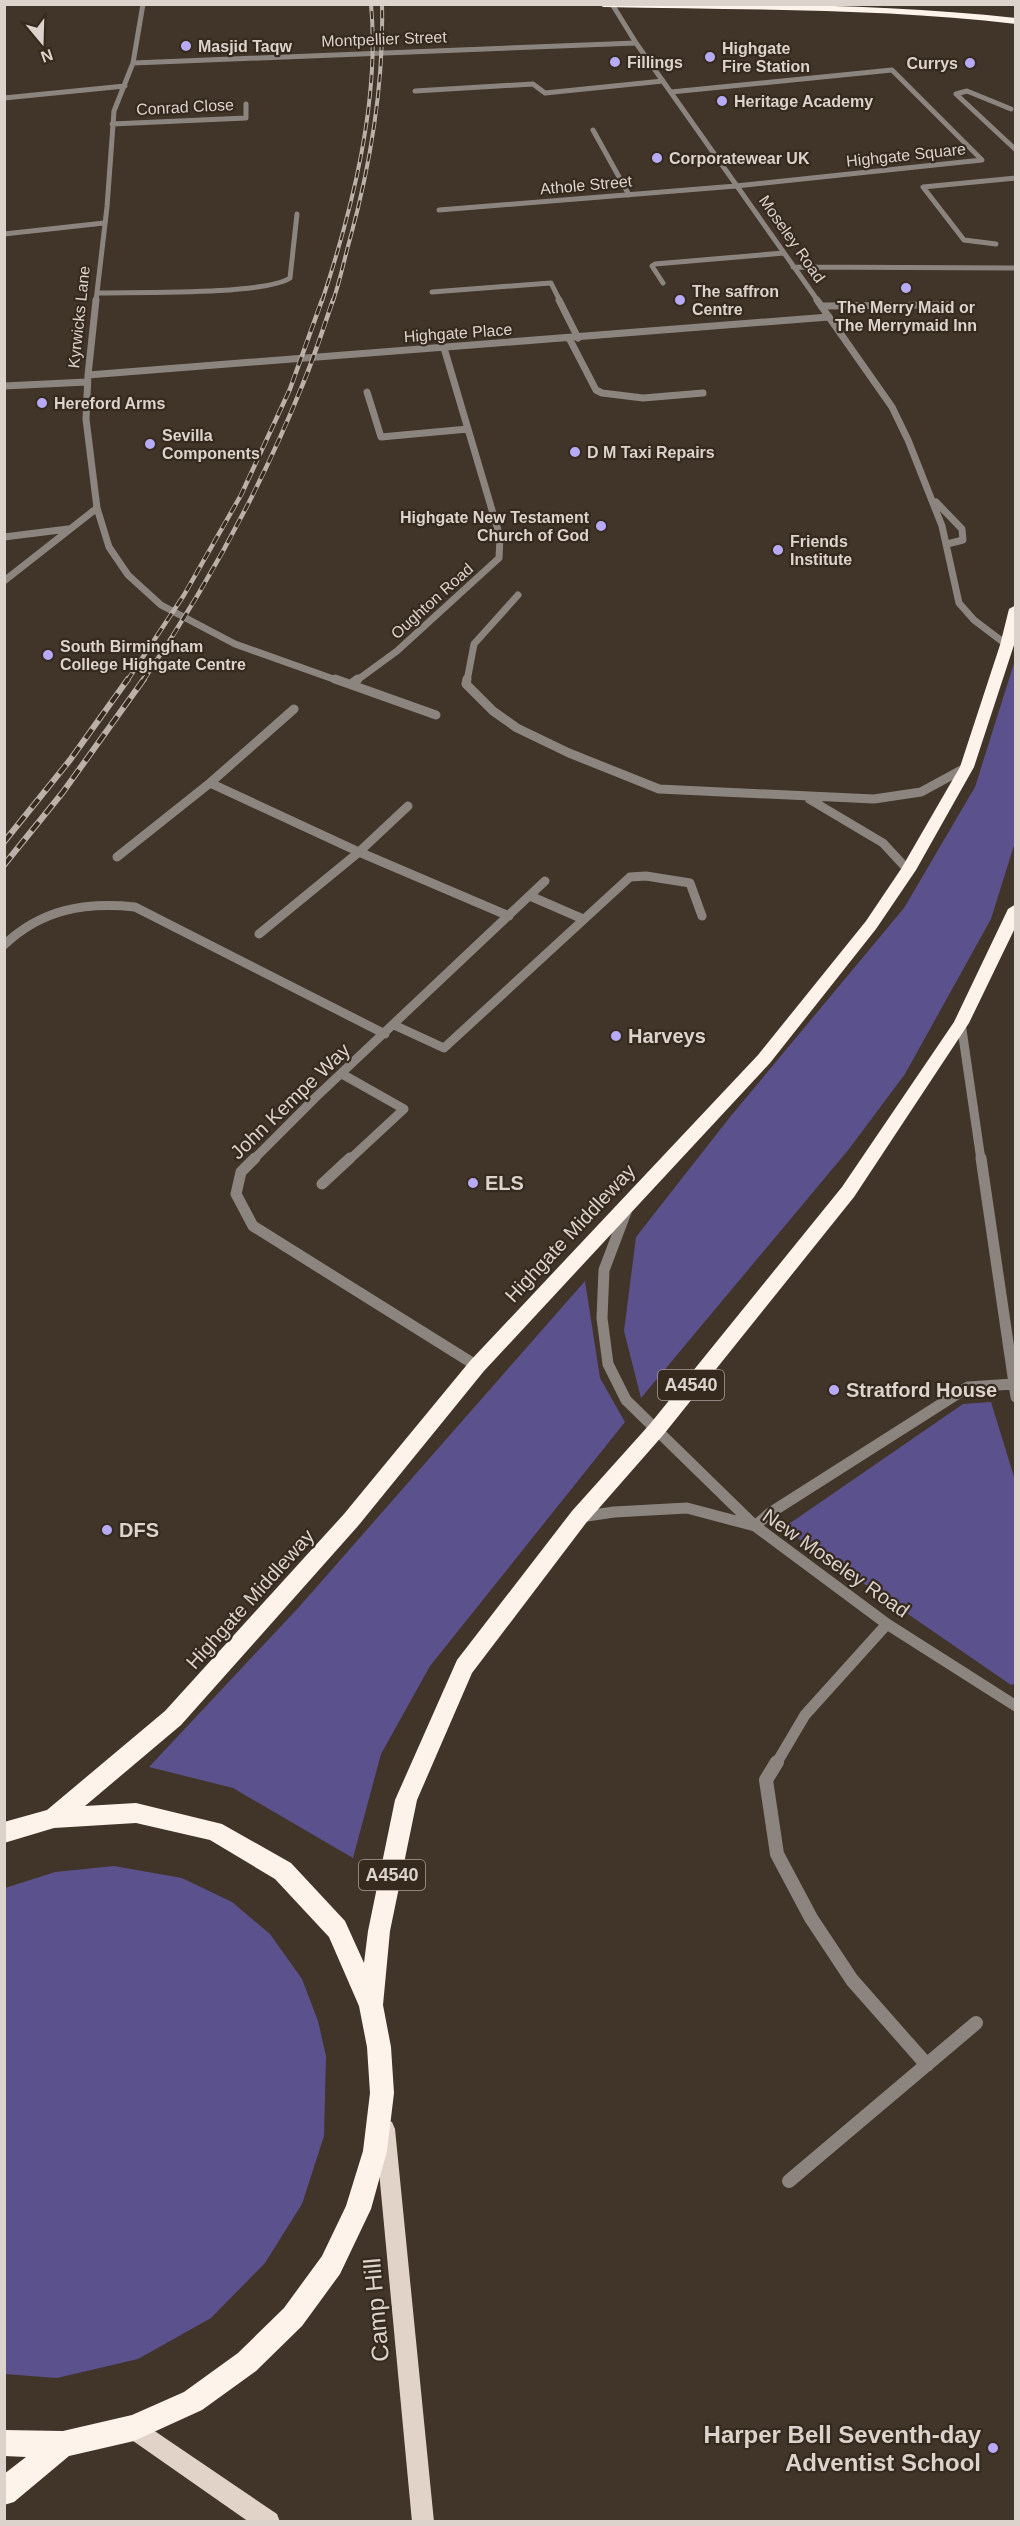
<svg xmlns="http://www.w3.org/2000/svg" width="1020" height="2526" viewBox="0 0 1020 2526" font-family="Helvetica,sans-serif">
  <style>
    .green { fill: #5b518c }
    .lines { fill: none; stroke-linecap: round; stroke-linejoin: round }
    .minor-far4 { stroke: #8c857f; stroke-width: 5 }
    .minor-far3 { stroke: #8c857f; stroke-width: 7 }
    .minor-far2 { stroke: #8c857f; stroke-width: 9 }
    .minor-far1 { stroke: #8c857f; stroke-width: 11 }
    .minor { stroke: #8c857f; stroke-width: 14 }
    .major { fill: #e1d3c7; fill-rule: evenodd }
    .highway { fill: #fdf3eb; fill-rule: evenodd }
    .rail-far2-casing { stroke: #bbb1a9; stroke-width: 4 }
    .rail-far1-casing { stroke: #bbb1a9; stroke-width: 4.5 }
    .rail-casing { stroke: #bbb1a9; stroke-width: 6 }
    .rail-far2 { stroke: #362a1f; stroke-width: 2; stroke-dasharray: 8; stroke-linecap: butt }
    .rail-far1 { stroke: #362a1f; stroke-width: 3; stroke-dasharray: 9; stroke-linecap: butt }
    .rail { stroke: #362a1f; stroke-width: 4; stroke-dasharray: 11; stroke-linecap: butt }
    .poi-dot { fill: #b7abf8; stroke: #362a1f; stroke-width: 2 }
    .labels { text-anchor: middle; dominant-baseline: central; stroke-width: 4.5; stroke-linejoin: round; paint-order: stroke }
    .far-street-label { font-size: 16px; fill: #dcd3cc; stroke: #362a1f }
    .far-poi-label { font-size: 16px; font-weight: bold; fill: #dcd3cc; stroke: #362a1f; text-anchor: start }
    .shield { fill: #362a1f; stroke: #aaa098; stroke-width: 1.5 }
    .shield-label { font-size: 18px; font-weight: bold; fill: #dcd3cc }
    .poi-label { font-size: 20px; font-weight: bold; fill: #dcd3cc; stroke: #362a1f; text-anchor: start }
    .street-label { font-size: 20px; fill: #dcd3cc; stroke: #362a1f }
    .near-street-label { font-size: 24px; fill: #dcd3cc; stroke: #362a1f }
    .near-poi-label { font-size: 24px; font-weight: bold; fill: #dcd3cc; stroke: #362a1f; text-anchor: end }
  </style>
  <rect width="100%" height="100%" fill="#413428"/>
  <path class="green" d="M1015,660V842L991,919L905,1074L849,1149L641,1398L624,1331L636,1237L730,1117L904,908L975,787Z
    M585,1281L600,1378L625,1422L430,1666L381,1754L353,1858L233,1788L149,1767L299,1607Z
    M991,1402L1015,1480L1016,1683L1011,1685L783,1528L963,1404Z
    M114,1866L182,1878L232,1902L270,1934L302,1979L318,2021L326,2056L324,2136L302,2204L265,2263L211,2318L138,2359L57,2378L5,2374V1888L55,1872Z"/>
  <g class="lines">
    <path class="minor-far4" d="M612,4L636,43L818,301
      M133,63L636,43
      M415,91L533,84L545,93L663,81
      M4,98L125,86
      M1011,109L967,91L956,94L1016,150
      M112,124L246,118V104
      M593,130L629,195
      M439,210L736,186L982,160L892,70L671,92
      M4,234L104,223
      M996,244L964,240L923,187L1016,178
      M793,267L1016,268
      M663,283L652,266L655,264L784,253
      M432,292L551,283L560,301
      M97,293C134,292 265,295 290,278L297,214
      M96,301L107,207L114,111L133,63L143,4"/>
    <path class="minor-far3" d="M96,300L88,375L86,419L97,508L109,547L128,575L161,605L235,644L339,681
      M559,300L578,338
      M817,300L892,407L908,440L942,526L959,603L974,620L1007,645
      M821,306L948,305
      M569,338L596,390L602,393L643,398L703,393
      M88,375L829,317
      M4,386L87,382
      M367,392L381,437L468,429
      M936,502L962,529L963,540L947,544
      M4,537L68,529
      M4,581L97,508
      M356,681L397,651L499,558L500,537L444,348
      M467,681L474,644L518,595"/>
    <path class="minor-far2" d="M335,679L436,715
      M467,679L466,684L493,711L517,728L569,753L659,789L874,799L921,792L967,767
      M351,684L358,679
      M210,783L359,852L509,916
      M809,799L883,843L908,870
      M117,857L210,783L294,709
      M530,896L583,919
      M259,934L359,852L408,806
      M4,945C42,909 84,902 135,907L385,1034
      M961,1023L981,1160
      M394,1025L444,1048L630,877L646,876L690,883L702,916
      M342,1074L404,1109L349,1160
      M253,1160L315,1098L545,881"/>
    <path class="minor-far1" d="M255,1158L241,1172L236,1194L253,1226L477,1366
      M981,1158L1016,1397
      M322,1184L350,1158
      M626,1212L604,1270L602,1318L608,1364L626,1400L753,1524
      M580,1517L614,1512L687,1508L755,1526L887,1624L1016,1706
      M755,1526L770,1513L968,1387L1013,1384
      M776,1764L805,1715L887,1624"/>
    <path class="minor" d="M777,1762L766,1780L777,1854L811,1918L852,1980L927,2065
      M789,2181L976,2023"/>
    <path class="major" d="M385,2119L392,2122L395,2129L434,2522H412L375,2129L378,2122Z
      M134,2417L277,2514L280,2522H249L126,2436L123,2428L126,2420Z"/>
    <path class="highway" d="M599,4C738,4 878,3 1016,18V24C879,8 740,10 603,7Z
      M1016,605L1014,645L974,767L916,870L876,929L770,1063L484,1371L358,1526L181,1725L85,1806L136,1803L222,1824L291,1863L345,1921L364,1963L368,1931L395,1800L457,1660L572,1511L650,1424L842,1187L954,1022L1008,909L1016,904V926L969,1023L854,1197L664,1434L586,1523L472,1673L417,1800L390,1931L383,2005L391,2047L394,2093L387,2151L371,2209L340,2274L302,2326L256,2371L202,2410L134,2441L69,2456L14,2502L4,2505V2474L26,2457L4,2456V2430L63,2431L132,2415L184,2392L238,2353L284,2308L322,2256L346,2206L363,2151L370,2093L367,2047L359,2006L329,1937L275,1879L210,1840L136,1823L54,1828L4,1843V1822L47,1810L165,1711L344,1514L470,1361L758,1055L866,921L901,869L960,767L1000,645L1009,609Z"/>
    <defs>
      <path id="rail-far2" d="M322,301C352,210 380,101 371,4
        M333,301C340,281 344,260 350,239C371,162 384,84 382,4"/>
      <path id="rail-far1" d="M127,681L184,595L241,495L290,389L322,300
        M143,681C206,588 260,490 302,386C314,358 323,329 333,300"/>
      <path id="rail" d="M4,842L70,760L128,679
        M4,865L63,792L144,679"/>
    </defs>
    <use href="#rail-far2" class="rail-far2-casing"/>
    <use href="#rail-far1" class="rail-far1-casing"/>
    <use href="#rail" class="rail-casing"/>
    <use href="#rail-far2" class="rail-far2"/>
    <use href="#rail-far1" class="rail-far1"/>
    <use href="#rail" class="rail"/>
  </g>
  <g class="poi-dot">
    <circle cx="186" cy="46" r="6"/>
    <circle cx="710" cy="57" r="6"/>
    <circle cx="615" cy="62" r="6"/>
    <circle cx="970" cy="63" r="6"/>
    <circle cx="722" cy="101" r="6"/>
    <circle cx="657" cy="158" r="6"/>
    <circle cx="906" cy="288" r="6"/>
    <circle cx="680" cy="300" r="6"/>
    <circle cx="42" cy="403" r="6"/>
    <circle cx="150" cy="444" r="6"/>
    <circle cx="575" cy="452" r="6"/>
    <circle cx="601" cy="526" r="6"/>
    <circle cx="778" cy="550" r="6"/>
    <circle cx="48" cy="655" r="6"/>
    <circle cx="616" cy="1036" r="6"/>
    <circle cx="473" cy="1183" r="6"/>
    <circle cx="834" cy="1390" r="6"/>
    <circle cx="107" cy="1530" r="6"/>
    <circle cx="993" cy="2448" r="6"/>
  </g>
  <g class="labels">
    <g class="far-street-label">
      <text transform="translate(384 39) rotate(-2)">Montpellier Street</text>
      <text transform="translate(185 107) rotate(-3)">Conrad Close</text>
      <text transform="translate(906 155) rotate(-6)">Highgate Square</text>
      <text transform="translate(586 185) rotate(-5)">Athole Street</text>
      <text transform="translate(792 239) rotate(55)">Moseley Road</text>
      <text transform="translate(79 317) rotate(-84)">Kyrwicks Lane</text>
      <text transform="translate(458 333) rotate(-4)">Highgate Place</text>
      <text transform="translate(432 601) rotate(-42)">Oughton Road</text>
    </g>
    <g class="far-poi-label">
      <text x="198" y="46">Masjid Taqw</text>
      <text x="722" y="48">Highgate<tspan x="722" dy="18">Fire Station</tspan></text>
      <text x="627" y="62">Fillings</text>
      <text x="958" y="63" text-anchor="end">Currys</text>
      <text x="734" y="101">Heritage Academy</text>
      <text x="669" y="158">Corporatewear UK</text>
      <text x="692" y="291">The saffron<tspan x="692" dy="18">Centre</tspan></text>
      <text x="906" y="307" text-anchor="middle">The Merry Maid or<tspan x="906" dy="18">The Merrymaid Inn</tspan></text>
      <text x="54" y="403">Hereford Arms</text>
      <text x="162" y="435">Sevilla<tspan x="162" dy="18">Components</tspan></text>
      <text x="587" y="452">D M Taxi Repairs</text>
      <text x="589" y="517" text-anchor="end">Highgate New Testament<tspan x="589" dy="18">Church of God</tspan></text>
      <text x="790" y="541">Friends<tspan x="790" dy="18">Institute</tspan></text>
      <text x="60" y="646">South Birmingham<tspan x="60" dy="18">College Highgate Centre</tspan></text>
    </g>
    <g class="shield">
      <rect x="658" y="1370" width="66" height="30" rx="4.5"/>
      <rect x="359" y="1860" width="66" height="30" rx="4.5"/>
    </g>
    <g class="shield-label">
      <text x="691" y="1385">A4540</text>
      <text x="392" y="1875">A4540</text>
    </g>
    <g class="poi-label">
      <text x="628" y="1036">Harveys</text>
      <text x="485" y="1183">ELS</text>
      <text x="846" y="1390">Stratford House</text>
      <text x="119" y="1530">DFS</text>
    </g>
    <g class="street-label">
      <text transform="translate(290 1101) rotate(-44)">John Kempe Way</text>
      <text transform="translate(570 1233) rotate(-47)">Highgate Middleway</text>
      <text transform="translate(836 1563) rotate(35)">New Moseley Road</text>
      <text transform="translate(250 1599) rotate(-48)">Highgate Middleway</text>
    </g>
    <g class="near-street-label">
      <text transform="translate(376 2310) rotate(-95)">Camp Hill</text>
    </g>
    <g class="near-poi-label">
      <text x="981" y="2434">Harper Bell Seventh-day<tspan x="981" dy="28">Adventist School</tspan></text>
    </g>
  </g>
  <rect width="1020" height="2526" fill="none" stroke="#dcd3cc" stroke-width="12"/>
  <g transform="translate(42 42) rotate(161)" stroke="#362a1f" stroke-width="4.5" paint-order="stroke">
  <path d="M0-4.5L10 22L0 15L-10 22Z" fill="#dcd3cc"/>
  <text y="-9" font-size="16" font-weight="bold" text-anchor="middle" fill="#dcd3cc">N</text>
  </g>
</svg>
